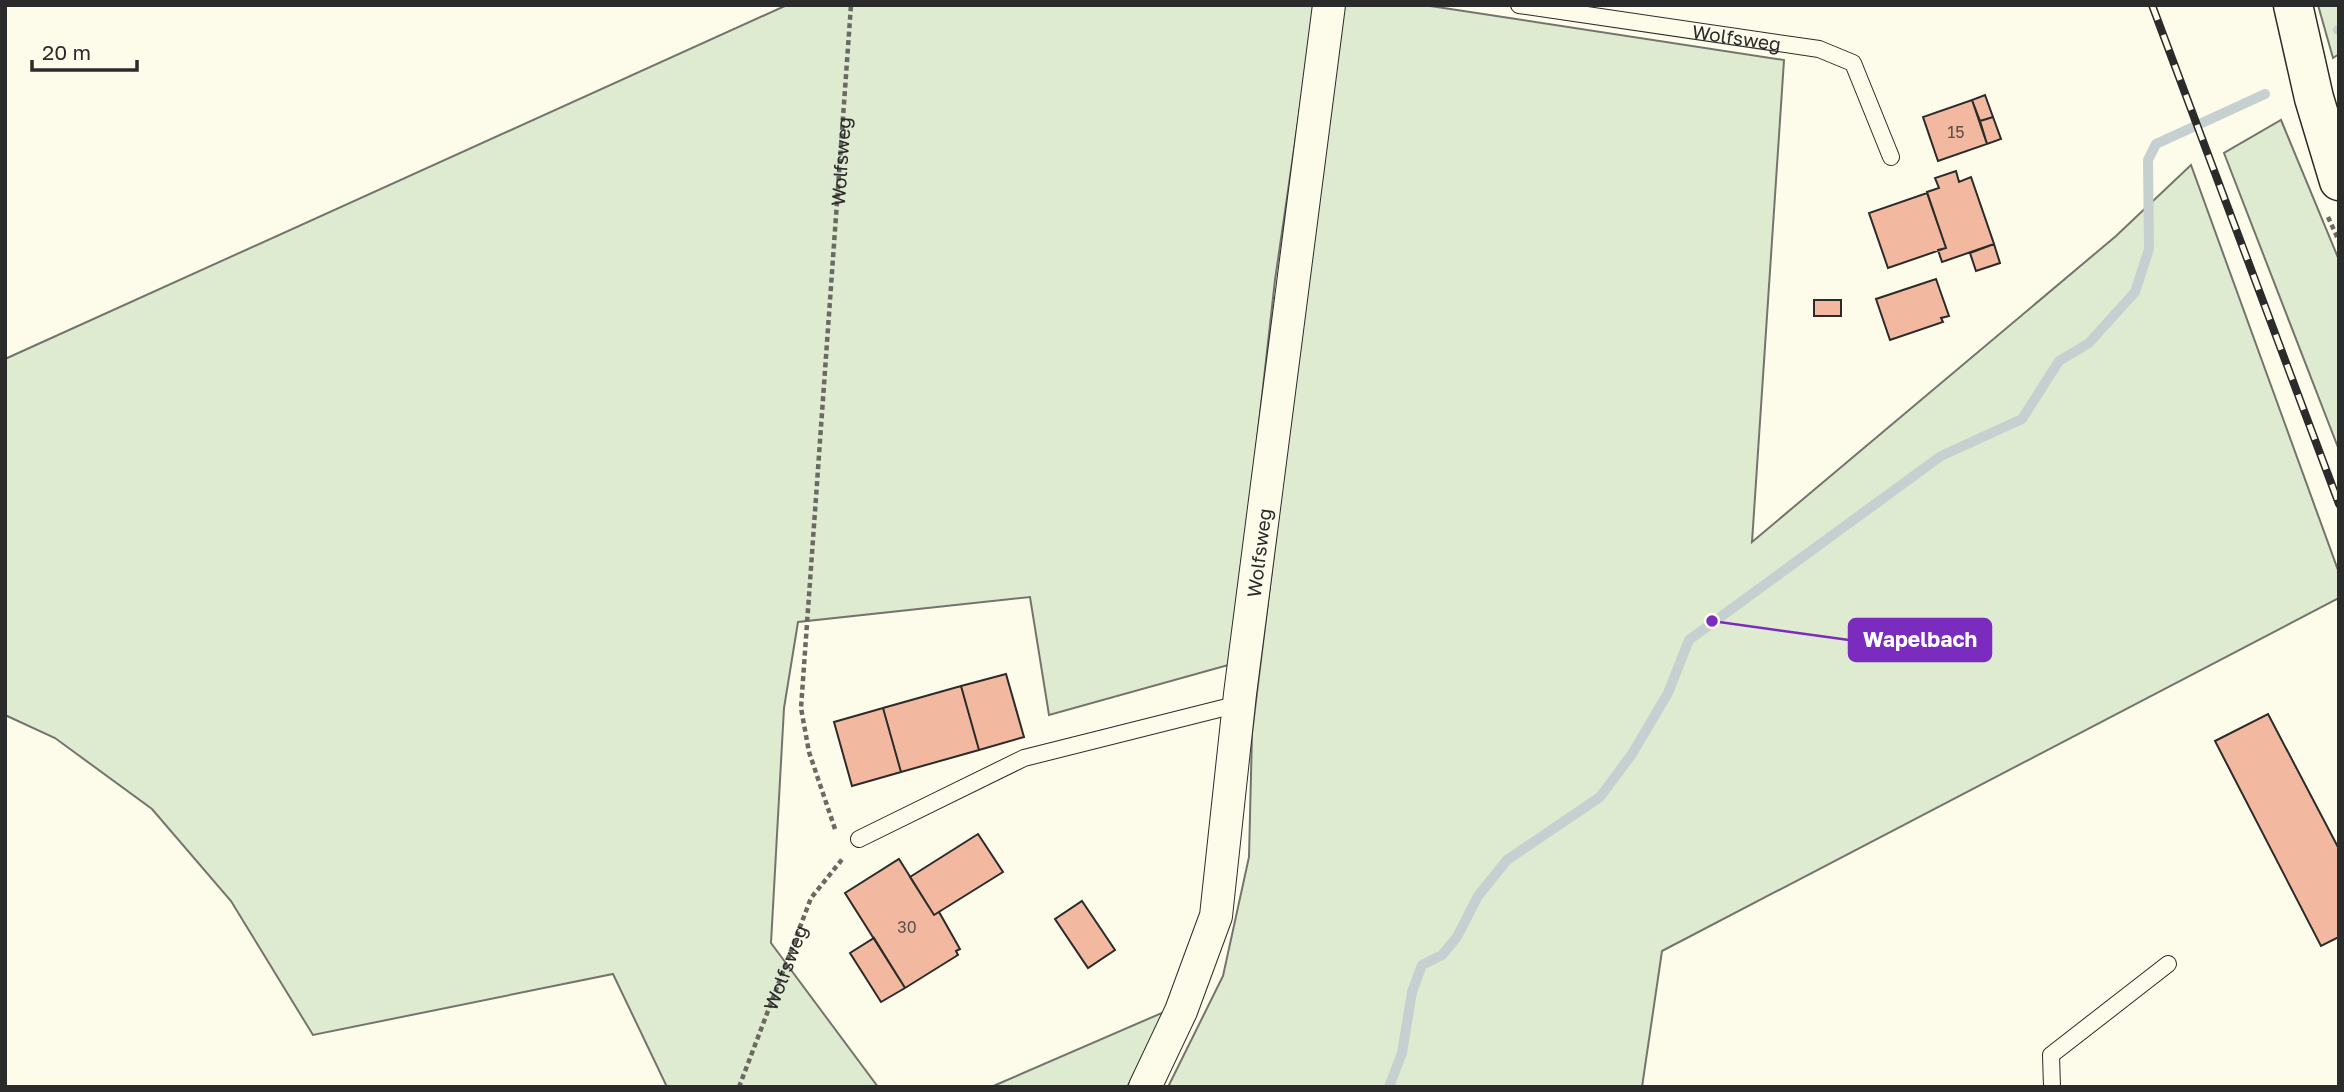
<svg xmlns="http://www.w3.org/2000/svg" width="2344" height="1092" viewBox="0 0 2344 1092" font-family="'Golos Text',sans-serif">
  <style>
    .green { fill: #deebd1; stroke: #74746e; stroke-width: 2 }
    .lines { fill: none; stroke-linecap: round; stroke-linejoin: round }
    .stream { stroke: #c7d0d0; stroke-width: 10 }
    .building { fill: #f2b8a0; stroke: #2b2b2b; stroke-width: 2 }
    .lane-casing { stroke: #2b2b2b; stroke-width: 18 }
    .street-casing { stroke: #2b2b2b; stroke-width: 34 }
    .secondary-casing { stroke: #2b2b2b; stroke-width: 41 }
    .path { stroke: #6a6964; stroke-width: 4.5; stroke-dasharray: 5 3.5; stroke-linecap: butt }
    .lane { stroke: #fdfbea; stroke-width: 16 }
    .street { stroke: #fdfbea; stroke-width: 32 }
    .secondary { stroke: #fdfbea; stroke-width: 38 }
    .rail-casing { stroke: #2b2b2b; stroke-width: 8 }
    .rail { stroke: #fdfbea; stroke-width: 5; stroke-dasharray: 16; stroke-linecap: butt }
    .labels { text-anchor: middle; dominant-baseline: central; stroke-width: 5; stroke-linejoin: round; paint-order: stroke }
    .number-label { font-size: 16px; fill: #5d4e48 }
    .street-label { font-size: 19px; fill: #2b2b2b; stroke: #fdfbea }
    .leader { fill: none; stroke: #7b2cbf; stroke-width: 2.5 }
    .callout-dot { fill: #7b2cbf; stroke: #fdfbea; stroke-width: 2.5 }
    .callout { fill: #7b2cbf; stroke: #7b2cbf; stroke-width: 2.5 }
    .callout-label { font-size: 21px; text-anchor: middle; font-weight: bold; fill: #fff }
  </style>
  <rect width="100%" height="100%" fill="#fdfbea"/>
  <path class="green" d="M787,5H1315L1275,280L1232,664L1049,715L1030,597L798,622L784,708L771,943L878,1087H667L613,974L313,1035L231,901L152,809L55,738L5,715V359Z
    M1346,5H1424L1784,60L1752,542L2116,236L2191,165L2339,573V598L1662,951L1642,1087H1168L1223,976L1249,857L1252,734L1340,11Z
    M2318,5H2339V54L2333,58Z
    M2281,120L2339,260V450L2224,153Z
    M1171,1009L1127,1087H991Z"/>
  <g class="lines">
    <path class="stream" d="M2338,30H2339
      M1389,1087L1402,1053L1412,992L1422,965L1442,955L1457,937L1478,896L1507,860L1600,797L1632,754L1668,693L1689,640L1941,456L2022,419L2059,361L2089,343L2135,292L2149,249L2148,160L2156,144L2265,94"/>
  </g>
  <path class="building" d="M1985,95L1993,117L1980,121L1972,100Z
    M1972,100L1987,144L1938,161L1923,117Z
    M1993,117L2001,139L1987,144L1980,121Z
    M1956,171L1959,182L1971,177L1994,244L1942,262L1938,250L1946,248L1927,192L1939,188L1935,178Z
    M1927,193L1946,248L1888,268L1869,213Z
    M1994,244L2000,263L1976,271L1970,253Z
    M1936,279L1949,316L1941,318L1943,322L1890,340L1876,299Z
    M1814,300H1841V316H1814Z
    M1006,674L1024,737L979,750L961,686Z
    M961,686L979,750L901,772L883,708Z
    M883,708L901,772L852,786L834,722Z
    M2268,714L2339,849V937L2321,946L2215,741Z
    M978,834L1003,872L934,915L910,877Z
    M899,859L934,915L939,912L960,949L956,951L958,955L905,988L845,893Z
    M1082,901L1115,950L1088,968L1055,919Z
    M874,938L905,988L881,1002L850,953Z"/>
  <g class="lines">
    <defs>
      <g id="lane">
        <path id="s3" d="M1519,5L1819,49L1853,63L1891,157"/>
        <path d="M859,839L1024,758L1239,704"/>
        <path d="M2052,1087L2051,1055L2168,964"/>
      </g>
      <g id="street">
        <path id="s4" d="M1145,1087L1181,1011L1216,916L1240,694L1329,5"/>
      </g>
      <path id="secondary" d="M2293,5L2314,98L2339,181"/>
    </defs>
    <use href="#lane" class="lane-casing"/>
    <use href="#street" class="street-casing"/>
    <use href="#secondary" class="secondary-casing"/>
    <g class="path">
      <path d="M2328,217L2339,241"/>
      <path id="s1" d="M835,829L809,752L801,708L851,5"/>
      <path id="s2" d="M739,1087L811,898L844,857"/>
    </g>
    <use href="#lane" class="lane"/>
    <use href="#street" class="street"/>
    <use href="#secondary" class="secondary"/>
    <defs>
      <path id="rail" d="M2152,5L2339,504"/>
    </defs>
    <use href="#rail" class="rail-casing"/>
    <use href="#rail" class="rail"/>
  </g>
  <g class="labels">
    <g class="number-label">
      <text x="1956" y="132">15</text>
      <text x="907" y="927">30</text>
    </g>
    <g class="street-label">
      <text stroke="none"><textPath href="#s3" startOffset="220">Wolfsweg</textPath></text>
      <text stroke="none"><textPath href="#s1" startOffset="674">Wolfsweg</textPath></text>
      <text stroke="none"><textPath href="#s4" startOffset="551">Wolfsweg</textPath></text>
      <text stroke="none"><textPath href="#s2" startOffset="128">Wolfsweg</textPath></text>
    </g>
  </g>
  <path class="leader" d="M1712 621L1849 640"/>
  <circle class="callout-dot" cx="1712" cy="621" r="7"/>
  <rect class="callout" x="1849" y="619" width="142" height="42" rx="7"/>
  <g class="callout-label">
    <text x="1920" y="647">Wapelbach</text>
  </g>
  <rect width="2344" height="1092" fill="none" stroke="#2b2b2b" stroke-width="14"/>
  <path d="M32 60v10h105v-10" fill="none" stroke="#2b2b2b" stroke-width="3.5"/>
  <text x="42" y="60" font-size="21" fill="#2b2b2b" stroke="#fdfbea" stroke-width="5" paint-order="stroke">20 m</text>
</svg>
